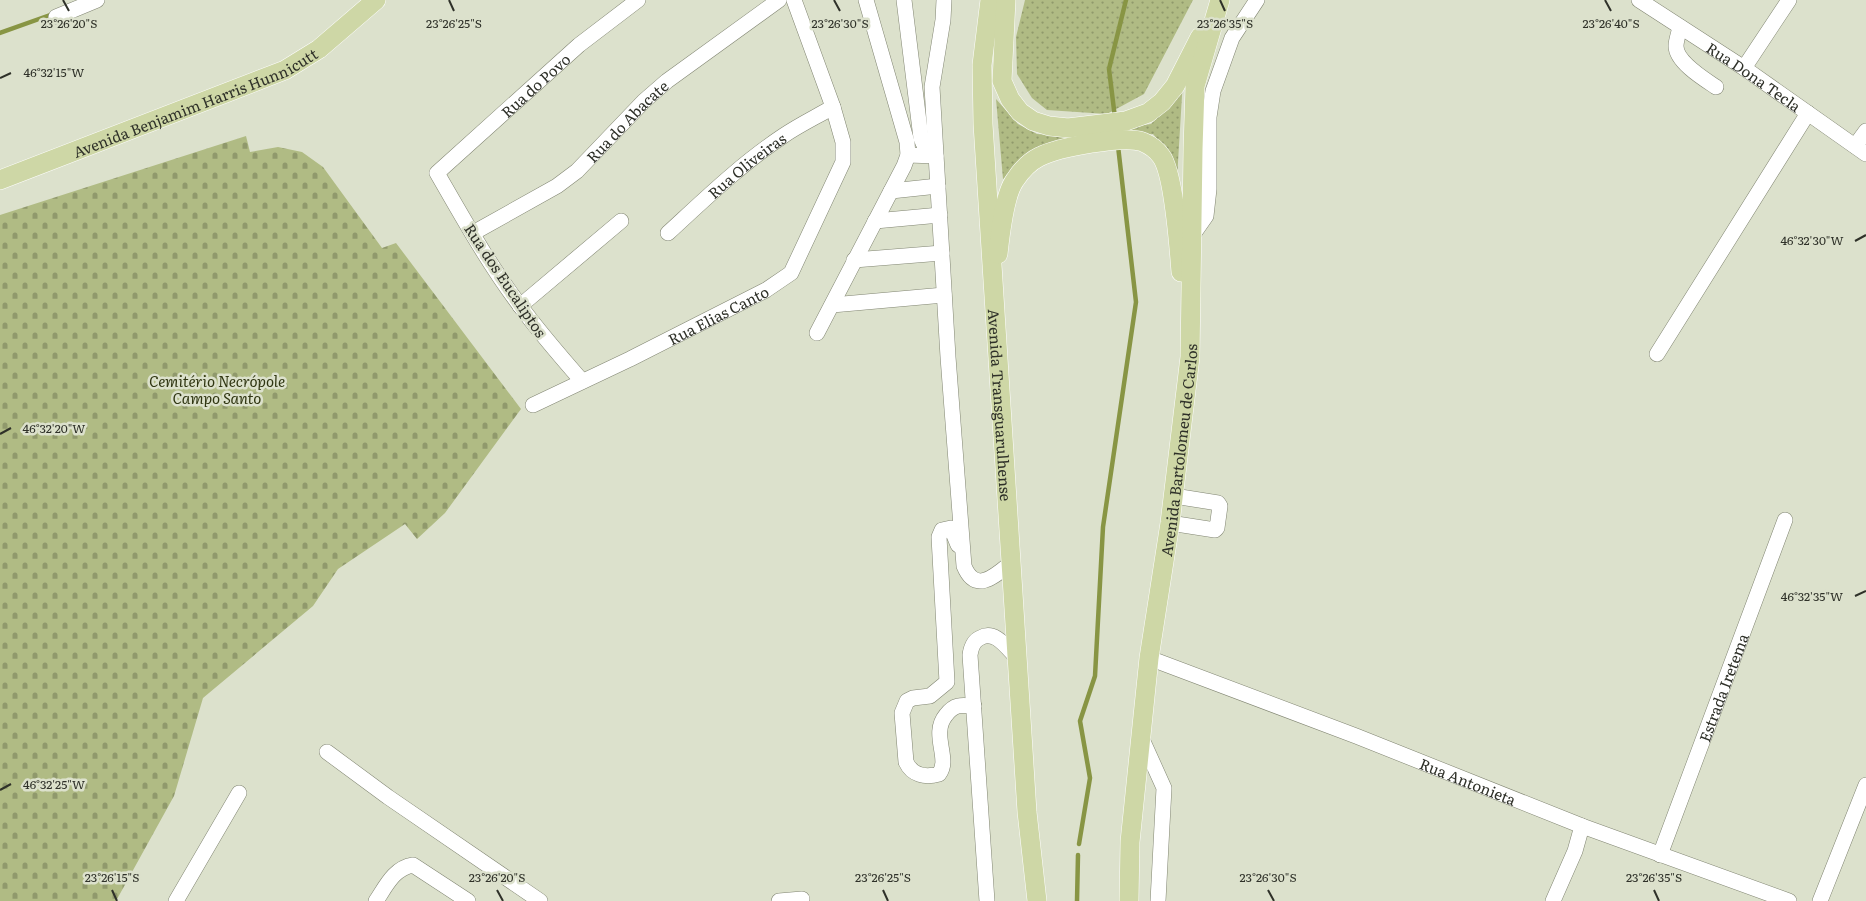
<svg xmlns="http://www.w3.org/2000/svg" width="1866" height="901" viewBox="0 0 1866 901" font-family="Literata,serif">
  <style>
    .cemetery { fill: url(#cemetery-stones) }
    .park { fill: url(#park-dots) }
    .lines { fill: none; stroke-linecap: round; stroke-linejoin: round }
    .stream { stroke: #889544; stroke-width: 4.5 }
    .minor-casing { stroke: #818572; stroke-width: 16 }
    .major-casing { stroke: #fff; stroke-width: 20 }
    .minor { stroke: #fff; stroke-width: 15 }
    .major { stroke: #ced7a6; stroke-width: 19 }
    .ticks { fill: none; stroke: #2f3129; stroke-width: 2 }
    .labels { text-anchor: middle; dominant-baseline: central; stroke-width: 5; stroke-linejoin: round; paint-order: stroke }
    .street-label { font-size: 15px; fill: #2f3129; stroke: #dce1cc }
    .park-label { font-size: 15px; font-style: italic; fill: #303612; stroke: #dce1cc }
    .ticks-label { font-size: 12px; text-anchor: middle; fill: #2f3129; stroke: #dce1cc; stroke-width: 5; stroke-linejoin: round; paint-order: stroke }
  </style>
  <defs>
    <pattern id="cemetery-stones" width="16" height="16" patternUnits="userSpaceOnUse" patternTransform="scale(1.25)"><rect width="16" height="16" fill="#b0bb84"/><path d="M2 7V4a2 2 0 0 1 4 0v3zM10 15v-3a2 2 0 0 1 4 0v3z" fill="#90996c"/></pattern>
    <pattern id="park-dots" width="8" height="8" patternUnits="userSpaceOnUse" patternTransform="scale(1.25)"><rect width="8" height="8" fill="#b0bb84"/><path d="M2 2h.1M6 6h.1" fill="none" stroke="#90996c" stroke-width="1.8" stroke-linecap="round"/></pattern>
  </defs>
  <rect width="100%" height="100%" fill="#dce1cc"/>
  <path class="cemetery" d="M246,136L250,152L278,147L302,152L323,167L382,248L396,243L521,409L445,513L417,539L405,524L338,569L313,606L203,698L174,796L116,901H0V215Z"/>
  <path class="park" d="M1025,0H1193L1144,94L1107,114L1047,110L1032,98L1017,74L1016,37Z
    M1183,79L1177,179L1170,154L1153,134L1069,142L1044,150L1003,179L996,99L1018,124L1037,134L1067,136L1151,124L1168,107Z"/>
  <g class="lines">
    <path class="stream" d="M0,33L53,14
      M1115,118L1109,69L1126,0
      M1079,844L1090,778L1080,721L1095,676L1103,527L1136,302L1118,146
      M1077,901L1078,855"/>
    <defs>
      <g id="minor">
        <path d="M904,0L921,138L923,143L936,156L908,155"/>
        <path d="M944,0L943,20L932,87L948,357L964,566C976,595 996,575 1012,562"/>
        <path id="s1" d="M1639,0L1744,68L1866,154"/>
        <path d="M56,17L97,0"/>
        <path d="M1680,27C1679,33 1676,40 1676,46C1676,62 1704,79 1716,87"/>
        <path d="M1744,68L1789,0"/>
        <path d="M1855,146L1866,131"/>
        <path d="M891,191L938,186"/>
        <path d="M875,221L940,215"/>
        <path id="s2" d="M473,233L557,186L577,171L644,101L667,81L779,0"/>
        <path id="s3" d="M668,233C705,199 741,164 783,136C799,125 816,117 833,107"/>
        <path d="M1192,236L1206,216L1209,189V117L1213,91L1232,38L1257,0"/>
        <path d="M854,260L942,253"/>
        <path d="M832,305L944,295"/>
        <path d="M520,306L621,221"/>
        <path d="M817,333L904,166L908,155L907,142L866,0"/>
        <path d="M1657,354L1808,113"/>
        <path id="s4" d="M582,381C561,357 540,333 521,307C489,265 463,218 437,173L579,45L638,0"/>
        <path id="s5" d="M533,405L630,359L766,290L791,273L843,162V142L833,107L794,0"/>
        <path d="M1170,523L1215,530L1217,528L1220,506L1218,503L1174,496"/>
        <path d="M958,545L951,528L942,530L939,537L947,682L930,696L913,698L907,701L902,713L906,762C912,775 925,778 939,774C951,759 930,734 946,715C949,711 954,707 958,706C963,705 969,706 974,706"/>
        <path id="s6" d="M1149,658L1356,736L1582,826L1789,901"/>
        <path d="M1141,737L1164,788L1158,901"/>
        <path d="M327,752L388,797L540,901"/>
        <path id="s7" d="M1660,855L1785,520"/>
        <path d="M176,901L239,793"/>
        <path d="M376,901C386,886 394,868 413,865L468,901"/>
        <path d="M779,901L802,899"/>
        <path d="M987,901L970,655C971,648 973,641 980,638C995,629 1007,648 1017,658"/>
        <path d="M1553,901L1575,851L1582,826"/>
        <path d="M1820,901L1866,785"/>
      </g>
      <g id="major">
        <path id="s8" d="M990,0L982,65L983,124L1027,812L1037,901"/>
        <path d="M1006,0L1002,81L1010,99L1020,112L1033,121L1049,126L1068,128L1126,121L1148,113L1162,102L1175,86L1200,37"/>
        <path id="s9" d="M0,180L285,70L319,49L376,0"/>
        <path d="M998,254C1000,236 1004,195 1015,180C1021,171 1029,162 1039,157C1058,147 1125,135 1143,142C1150,145 1157,150 1161,156C1174,173 1179,248 1181,272"/>
        <path id="s10" d="M1129,901L1130,842L1149,658L1170,523L1190,357L1193,149L1195,86L1220,0"/>
      </g>
    </defs>
    <use href="#minor" class="minor-casing"/>
    <use href="#major" class="major-casing"/>
    <use href="#minor" class="minor"/>
    <use href="#major" class="major"/>
  </g>
  <path class="ticks" d="M63,0L69,11M449,0L454,11M834,0L840,11M1220,0L1225,11M1605,0L1611,11M0,78L11,73M1855,241L1866,235M0,434L11,428M1855,596L1866,591M0,790L11,784M112,890L117,901M497,890L503,901M883,890L888,901M1268,890L1274,901M1654,890L1659,901"/>
  <g class="labels">
    <g class="street-label">
      <text stroke="none"><textPath href="#s1" startOffset="138">Rua Dona Tecla</textPath></text>
      <text stroke="none"><textPath href="#s4" startOffset="386">Rua do Povo</textPath></text>
      <text stroke="none"><textPath href="#s9" startOffset="210">Avenida Benjamim Harris Hunnicutt</textPath></text>
      <text stroke="none"><textPath href="#s2" startOffset="192">Rua do Abacate</textPath></text>
      <text stroke="none"><textPath href="#s3" startOffset="104">Rua Oliveiras</textPath></text>
      <text transform="translate(506 280) rotate(56)">Rua dos Eucaliptos</text>
      <text stroke="none"><textPath href="#s5" startOffset="206">Rua Elias Canto</textPath></text>
      <text stroke="none"><textPath href="#s8" startOffset="406">Avenida Transguarulhense</textPath></text>
      <text stroke="none"><textPath href="#s10" startOffset="454">Avenida Bartolomeu de Carlos</textPath></text>
      <text stroke="none"><textPath href="#s7" startOffset="179">Estrada Iretema</textPath></text>
      <text stroke="none"><textPath href="#s6" startOffset="342">Rua Antonieta</textPath></text>
    </g>
    <g class="park-label">
      <text x="217" y="380">Cemitério Necrópole<tspan x="217" dy="17">Campo Santo</tspan></text>
    </g>
  </g>
  <g class="ticks-label">
    <text x="69" y="28">23°26'20"S</text>
    <text x="454" y="28">23°26'25"S</text>
    <text x="1611" y="28">23°26'40"S</text>
    <text x="840" y="28">23°26'30"S</text>
    <text x="1225" y="28">23°26'35"S</text>
    <text x="54" y="77">46°32'15"W</text>
    <text x="1812" y="245">46°32'30"W</text>
    <text x="54" y="433">46°32'20"W</text>
    <text x="1812" y="601">46°32'35"W</text>
    <text x="54" y="789">46°32'25"W</text>
    <text x="112" y="882">23°26'15"S</text>
    <text x="497" y="882">23°26'20"S</text>
    <text x="883" y="882">23°26'25"S</text>
    <text x="1268" y="882">23°26'30"S</text>
    <text x="1654" y="882">23°26'35"S</text>
  </g>
</svg>
